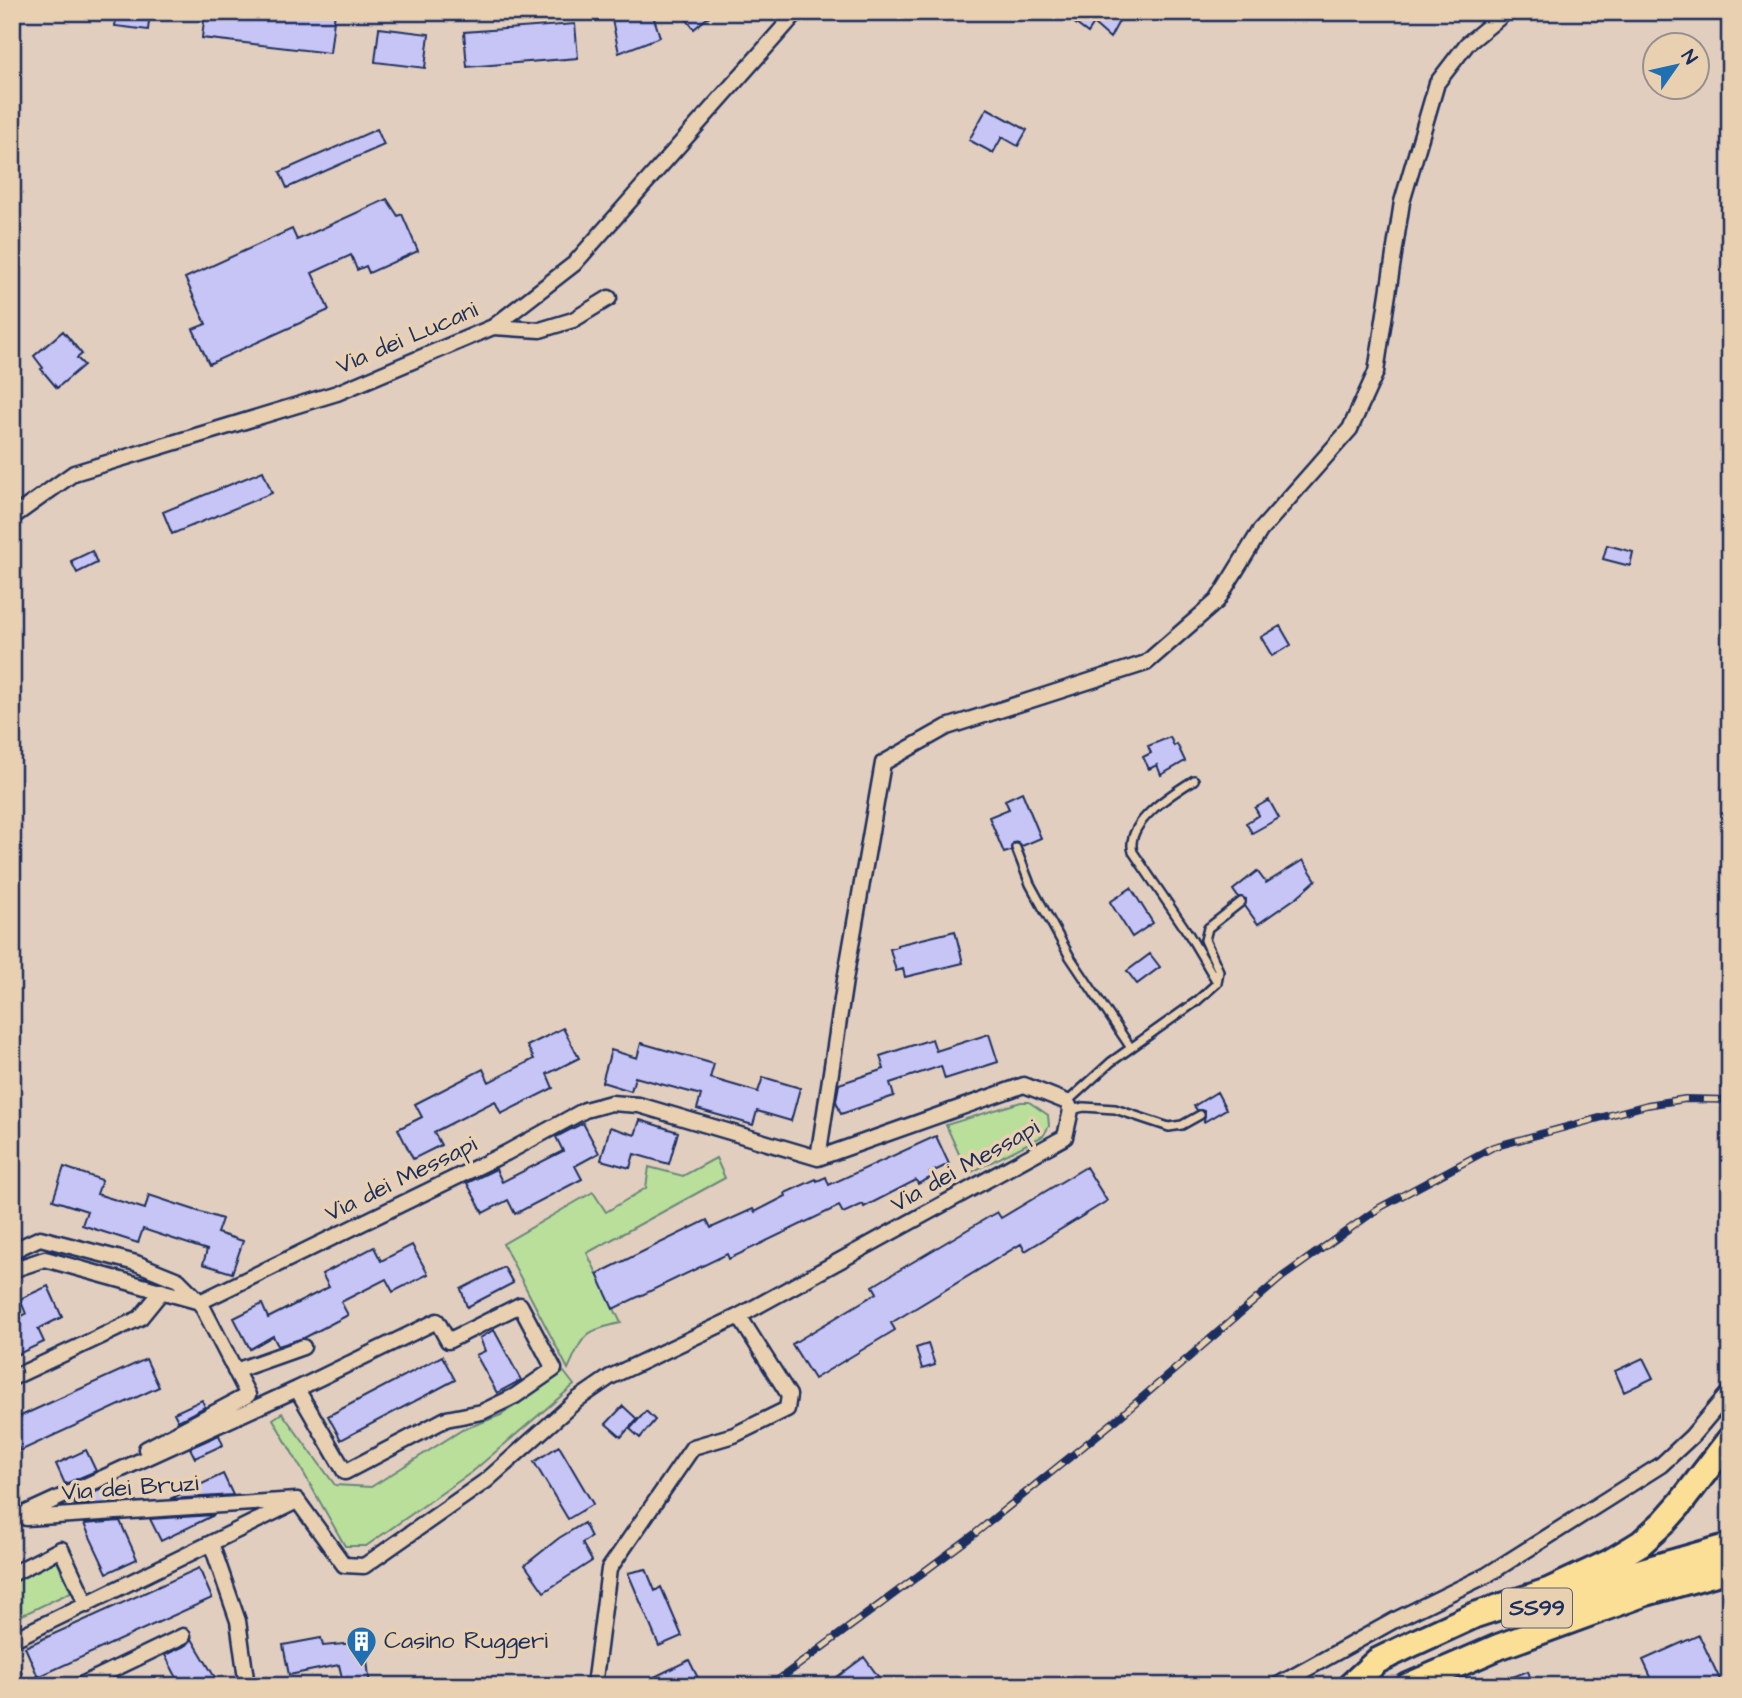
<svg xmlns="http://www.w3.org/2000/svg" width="1742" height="1698" viewBox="0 0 1742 1698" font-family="'Architects Daughter',sans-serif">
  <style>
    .green { fill: #badf9a; stroke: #6a877c; stroke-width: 2 }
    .building { fill: #c7c4f6; stroke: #1b2f5e; stroke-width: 2 }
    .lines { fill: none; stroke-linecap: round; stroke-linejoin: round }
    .lane-casing { stroke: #1b2f5e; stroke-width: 12 }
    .street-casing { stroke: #1b2f5e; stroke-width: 19 }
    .highway-casing { stroke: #1b2f5e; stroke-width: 30 }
    .lane { stroke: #e9d0b1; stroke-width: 7 }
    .street { stroke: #e9d0b1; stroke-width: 14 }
    .highway { stroke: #fbdf96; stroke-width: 24 }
    .rail-casing { stroke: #1b2f5e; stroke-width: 8 }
    .rail { stroke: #e9d0b1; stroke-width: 5; stroke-dasharray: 16; stroke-linecap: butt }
    .labels { text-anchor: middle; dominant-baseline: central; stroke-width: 7; stroke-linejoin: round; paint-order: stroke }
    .shield { fill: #e9d0b1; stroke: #595f77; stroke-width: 2 }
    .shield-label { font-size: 23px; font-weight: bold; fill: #1b2f5e }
    .street-label { font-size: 24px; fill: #1b2f5e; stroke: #e9d0b1 }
    .poi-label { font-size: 24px; fill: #1b2f5e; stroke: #e9d0b1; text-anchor: start }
  </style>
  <rect width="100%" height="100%" fill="#e2cebf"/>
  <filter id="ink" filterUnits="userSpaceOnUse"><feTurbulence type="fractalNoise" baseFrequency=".0143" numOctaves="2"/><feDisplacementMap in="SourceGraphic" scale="14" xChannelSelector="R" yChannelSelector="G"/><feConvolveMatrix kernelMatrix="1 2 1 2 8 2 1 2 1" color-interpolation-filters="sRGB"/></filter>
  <g filter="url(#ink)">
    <path class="green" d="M1021,1102H1029L1048,1115L1049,1126L1043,1136L968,1174L946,1125Z
      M716,1158L725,1178L587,1253L621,1323C582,1331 584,1335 568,1369L503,1244L593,1192L606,1212L646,1188L649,1167L683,1176Z
      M564,1372L574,1385L472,1472L366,1546H345L273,1419L282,1413L335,1485L371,1487L462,1430L501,1415Z
      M57,1561L71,1592L12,1620V1582Z"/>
    <path class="building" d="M117,12H150L148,30L115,26Z
      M205,12H335L330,53L202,38Z
      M620,12H652L660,37L619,53L611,15Z
      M681,12H714L694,29Z
      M1060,12H1124L1110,38L1094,24L1088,33Z
      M575,24L578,58L467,67L464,32Z
      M379,28L429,34L425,68L375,62Z
      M987,108L1027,130L1018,146L1002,137L993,153L969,140Z
      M377,129L384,145L287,188L280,172Z
      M387,199L398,216L402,214L418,251L369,273L366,266L357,270L351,255L312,273L329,310L209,364L193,329L206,324L185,278L292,229L297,240Z
      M63,331L82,354L77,358L84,365L57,388L41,369L43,368L34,356Z
      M263,471L272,493L172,534L163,512Z
      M1607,545L1633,552L1630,566L1603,559Z
      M92,551L97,563L77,573L71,561Z
      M1280,626L1291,645L1272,656L1261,637Z
      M1170,737L1174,746L1177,744L1185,761L1161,775L1157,765L1149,769L1143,757L1151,753L1148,746Z
      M1022,792L1041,838L1022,846L1018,842L1013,843L1011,851L1004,853L989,817L1009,809L1005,800Z
      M1269,800L1279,818L1252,833L1246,823L1259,815L1255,808Z
      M1303,860L1316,880L1297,897L1258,924L1245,906L1246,899L1238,897L1233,890L1257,871L1266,883Z
      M1131,888L1153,923L1132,937L1110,902Z
      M955,931L963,963L905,977L903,969L896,971L890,949L897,947V945Z
      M1150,954L1160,967L1137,984L1127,971Z
      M563,1028L579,1058L547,1074L553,1088L501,1114L495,1101L434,1132L441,1145L413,1159L398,1129L422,1117L415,1104L483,1069L489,1082L534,1059L527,1046Z
      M989,1034L998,1062L945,1079L941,1066L890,1083L894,1096L841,1114L836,1101L839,1084L884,1069L880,1056L932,1039L936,1051Z
      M641,1043L714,1064L710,1078L758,1092L763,1077L800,1088L791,1121L757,1111L753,1125L697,1109L701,1095L635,1077L631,1091L602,1082L611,1050L637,1058Z
      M1217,1092L1226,1109L1204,1122L1205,1111L1197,1110L1194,1106Z
      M640,1120L678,1132L669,1164L634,1154L630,1168L601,1160L610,1127L635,1135Z
      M583,1123L599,1153L575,1166L582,1179L515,1214L508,1200L483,1213L467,1183L496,1169L502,1182L563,1151L556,1137Z
      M936,1136L949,1164L930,1173L932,1177L918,1184L916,1180L864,1207L863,1204L843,1213L839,1206L729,1259L727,1254L613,1309L597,1274L707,1220L711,1228L753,1209L755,1212L786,1196L785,1193L816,1179L817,1181L826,1177L829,1185Z
      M64,1167L102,1180L97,1194L145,1209L149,1195L222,1219L217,1233L243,1241L232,1273L203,1264L207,1250L143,1229L138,1243L82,1225L87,1211L53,1200Z
      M1086,1167L1107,1201L1025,1251L1021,1244L891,1323L895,1330L814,1379L792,1344L877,1293L873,1286L891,1275L997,1212L1001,1218Z
      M412,1245L428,1274L393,1292L386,1279L341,1302L348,1315L304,1338L278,1346L273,1336L250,1349L234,1318L262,1304L268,1318L329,1287L322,1274L374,1247L381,1261Z
      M504,1267L513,1283L467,1307L461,1289Z
      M48,1286L62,1317L38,1329L44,1342L12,1357V1320L26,1314L20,1299Z
      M494,1330L521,1380L497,1393L476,1355L485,1351L480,1338Z
      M928,1344L935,1365L922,1369L916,1348Z
      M442,1356L455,1380L341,1440L328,1416Z
      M1643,1358L1653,1378L1624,1392L1615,1371Z
      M146,1359L159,1387L20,1451L12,1434V1420Z
      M202,1400L205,1407L178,1421L174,1413Z
      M623,1406L637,1419L621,1437L606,1424Z
      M646,1411L655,1420L640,1438L630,1429Z
      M219,1435L223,1445L195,1458L190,1448Z
      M559,1446L593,1504L568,1519L534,1462Z
      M86,1450L96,1471L65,1484L56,1464Z
      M223,1474L233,1495L170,1499Z
      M104,1488L111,1503L75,1505L74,1502Z
      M214,1515L161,1541L150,1519Z
      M120,1521L137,1559L107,1573L84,1524Z
      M584,1523L591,1537L582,1543L592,1561L544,1592L525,1565L559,1538Z
      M199,1568L212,1598L38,1677L25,1647Z
      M646,1569L655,1591L661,1587L682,1636L659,1646L628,1573Z
      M1699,1635L1723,1686H1655L1643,1660Z
      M321,1638L323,1646L365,1642L370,1686H344L339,1665L289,1675L283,1645Z
      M192,1639L217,1681L206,1686H184L181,1678L178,1680L165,1655L187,1645Z
      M864,1657L885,1686H825Z
      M689,1660L698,1678L681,1686H636Z
      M1528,1671L1533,1686H1492V1685Z"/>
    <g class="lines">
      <defs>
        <path id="lane" d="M1194,780C1173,793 1124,823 1133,852L1188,933L1217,982
          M1016,848L1030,884L1070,957L1131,1048
          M1067,1102L1111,1062L1197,1001L1217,983L1219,971L1205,940L1208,928L1241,902
          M1071,1110L1084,1107L1115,1109L1169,1127L1182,1125L1200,1115"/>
        <path id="street" d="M493,327L540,330L573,320L609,298
          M12,519L14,516L74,473L337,393L493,327L574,264L797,12
          M818,1158L845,980L883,763L947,727L1146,663L1217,601L1260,531L1350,429L1376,372L1402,202L1437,83L1467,44L1506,12
          M12,1251L40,1238L136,1263L178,1280L200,1302L248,1395L146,1449
          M12,1270L45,1259L200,1302L506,1153L585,1110L611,1103L639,1105L818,1158L1024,1085L1067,1102L1071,1110L1065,1137L739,1316L610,1377L578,1399L487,1480L364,1566L344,1565L297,1500
          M235,1371L303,1347
          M12,1378L140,1318L162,1291
          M15,1518L297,1389L437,1321L448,1341L520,1305L554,1369L515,1396L482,1412L446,1419L345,1472L297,1389
          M26,1518L297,1500
          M211,1543L238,1621L247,1686
          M12,1574L61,1549L87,1605
          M12,1640L291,1504
          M12,1670L16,1686
          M79,1686L183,1636
          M594,1686L609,1569L693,1447L734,1435L787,1409L789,1395L739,1316
          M1276,1686L1395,1620L1487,1575L1661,1465L1692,1436L1730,1391"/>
        <path id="highway" d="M1564,1599L1642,1571L1730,1546
          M1350,1686L1377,1661L1414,1643L1475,1615L1548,1591L1610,1562L1641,1543L1665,1521L1680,1504L1730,1439
          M1408,1686L1498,1647L1646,1593L1730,1569"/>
      </defs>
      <use href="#lane" class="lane-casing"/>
      <use href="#street" class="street-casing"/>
      <use href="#highway" class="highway-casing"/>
      <use href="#lane" class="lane"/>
      <use href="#street" class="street"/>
      <use href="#highway" class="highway"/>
      <defs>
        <path id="rail" d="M770,1686L972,1536L1116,1420L1282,1277L1379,1208L1493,1147L1647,1105L1685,1099L1730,1100"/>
      </defs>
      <use href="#rail" class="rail-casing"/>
      <use href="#rail" class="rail"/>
    </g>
  </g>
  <defs>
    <symbol id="building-pin" viewBox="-11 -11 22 30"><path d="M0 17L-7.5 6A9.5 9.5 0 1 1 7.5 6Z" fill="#1f6fb2" stroke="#e9d0b1"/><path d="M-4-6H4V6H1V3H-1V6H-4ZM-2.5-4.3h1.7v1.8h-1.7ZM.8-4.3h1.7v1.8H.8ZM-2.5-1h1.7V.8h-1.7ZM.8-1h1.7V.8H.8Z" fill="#fff"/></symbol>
  </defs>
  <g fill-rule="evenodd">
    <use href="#building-pin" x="344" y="1624" width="35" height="47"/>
  </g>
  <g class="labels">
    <rect class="shield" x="1502" y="1588.5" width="70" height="39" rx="5"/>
    <g class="shield-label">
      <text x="1537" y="1608">SS99</text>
    </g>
    <g class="street-label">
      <text transform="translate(407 338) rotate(-23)">Via dei Lucani</text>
      <text transform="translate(965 1166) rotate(-29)">Via dei Messapi</text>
      <text transform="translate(401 1179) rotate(-26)">Via dei Messapi</text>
      <text transform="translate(130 1488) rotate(-4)">Via dei Bruzi</text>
    </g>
    <g class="poi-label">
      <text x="384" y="1641">Casino Ruggeri</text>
    </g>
  </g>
  <rect width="1742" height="1698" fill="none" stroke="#e9d0b1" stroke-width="42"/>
  <rect x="21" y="21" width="1700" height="1656" fill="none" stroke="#1b2f5e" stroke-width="2.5" filter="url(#ink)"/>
  <g transform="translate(1676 66) rotate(56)"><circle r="33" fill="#e9d0b1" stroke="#979090" stroke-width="2"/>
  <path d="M0-5L12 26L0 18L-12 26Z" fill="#1f6fb2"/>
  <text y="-10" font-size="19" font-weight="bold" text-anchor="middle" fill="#1b2f5e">N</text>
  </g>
</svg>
